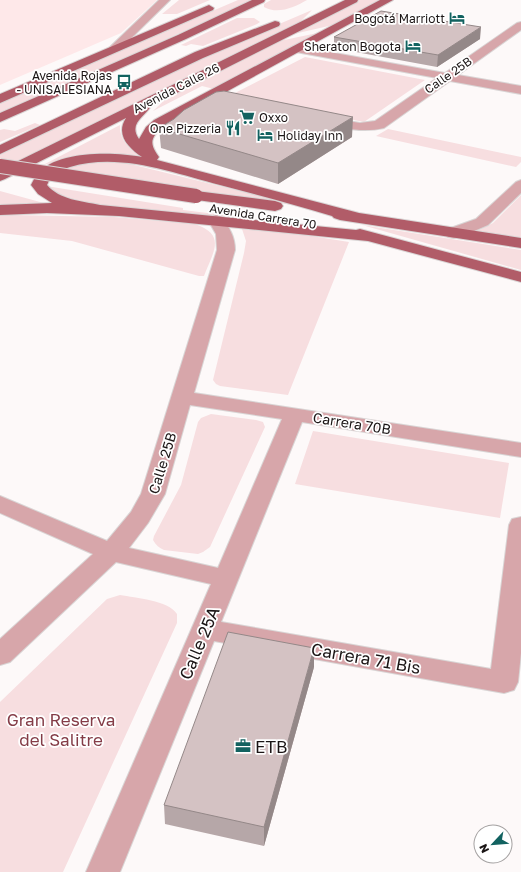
<svg xmlns="http://www.w3.org/2000/svg" width="521" height="872" viewBox="0 0 521 872" font-family="'Golos Text',sans-serif">
  <style>
    .built { fill: #fee8e9 }
    .green { fill: #f7dee0 }
    .lines { fill: none; stroke-linecap: round; stroke-linejoin: round }
    .minor-casing { stroke: #d9d5d5; stroke-width: 2 }
    .major-casing { stroke: #d9d5d5; stroke-width: 2 }
    .minor { fill: #d7a6aa; fill-rule: evenodd }
    .major { fill: #b15c68; fill-rule: evenodd }
    .major-bridge-casing { stroke: #d9d5d5; stroke-width: 16; stroke-linecap: butt }
    .major-bridge { stroke: #b15c68; stroke-width: 14 }
    .wall { fill: #b6a7a8 }
    .shaded-wall { fill: #948888 }
    .building { fill: #d4c2c3; stroke: #948888 }
    .labels { text-anchor: middle; dominant-baseline: central; stroke-width: 3.5; stroke-linejoin: round; paint-order: stroke }
    .far-poi-label { font-size: 12px; fill: #1b1515; stroke: #fff; text-anchor: end }
    .far-street-label { font-size: 12px; fill: #1b1515; stroke: #fff }
    .street-label { font-size: 14px; fill: #1b1515; stroke: #fff }
    .near-street-label { font-size: 17px; fill: #1b1515; stroke: #fff }
    .near-park-label { font-size: 17px; fill: #843c47; stroke: #fff }
    .near-poi-label { font-size: 17px; fill: #1b1515; stroke: #fff; text-anchor: start }
  </style>
  <rect width="100%" height="100%" fill="#fdf9f9"/>
  <path class="built" d="M0,0H157L121,33L0,85Z"/>
  <path class="green" d="M179,0H210L177,14H162Z
    M238,0H252L0,115V102Z
    M271,0H307C295,7 278,15 264,7V4Z
    M359,0H381L333,25L285,36Z
    M312,10L299,23L0,172V155L204,56Z
    M237,18H254L260,22L257,24L203,46L191,44L186,46L181,45Z
    M322,32L214,89L202,86L153,111L170,95L270,43Z
    M305,57L425,80L364,122L231,95Z
    M35,123L40,125L0,142V130L4,129L15,131Z
    M120,125C119,140 129,148 140,156L78,157L43,165Z
    M388,129L521,157V162L516,167L376,136Z
    M112,161L126,163L301,206L200,193L60,170L83,163Z
    M46,186L183,208V210L281,222L94,205L65,199Z
    M0,191L51,205L0,207Z
    M521,195V238L477,231L493,223Z
    M11,215L114,217L195,224C227,235 213,252 204,276H199L72,241L0,233V216Z
    M362,225L521,250V270Z
    M242,229L299,234L349,242L288,395L220,386L216,384L213,380L244,253L246,241Z
    M211,414L256,420L263,422L265,427L210,547L203,552L198,554L164,550C159,548 156,545 153,540L154,536L181,485L198,422L201,418Z
    M313,431L509,463L500,518L295,484Z
    M120,595C136,598 168,600 177,614V623L63,872H0V702L107,599Z"/>
  <g class="lines">
    <defs>
      <path id="minor" d="M159,0H170L118,51H110L108,49L110,47Z
        M521,22V30L458,75L521,86V94L450,81L384,128C363,133 344,128 323,125L318,124L316,121L318,118L323,117L360,123L375,121L437,78L296,52L292,51L290,49L292,47L296,46L445,73L517,23Z
        M521,180V193L488,225L460,237L454,238L448,237L446,233L448,229L476,219L516,182Z
        M216,215L222,217C229,228 235,236 235,250L194,393L521,443V457L302,422L221,622L491,669L509,525L512,519L521,517V653L518,682L514,690L504,693L214,641L120,872H86L211,584L116,562L10,662L0,665V639L93,554L0,513V496L107,541L131,512L141,494L217,250L216,234L208,220L210,217ZM190,405L282,419L218,568L129,548L148,523L165,494Z"/>
      <path id="major" d="M252,0H265L264,2L186,39L0,122V113L178,35Z
        M345,0H358L357,2L151,106C145,117 128,123 139,139L146,127L154,120L380,0H393L164,126C150,138 149,143 159,157L157,160L359,213L521,238V248L340,220L334,218L332,216C295,205 258,195 220,185C173,173 120,152 70,167C60,170 51,175 47,185C60,200 81,201 100,205L356,230L360,229L521,272V282L368,241L119,216L47,213L0,215V205L52,203L38,194L31,185C33,181 35,177 37,174C58,150 114,152 142,157C129,148 115,135 126,118L5,179L0,181V170Z
        M209,5L214,8L213,10L0,103V94Z
        M275,21L279,22L280,24L279,26L203,58L0,154V145L195,52Z
        M196,191L275,201L281,203L283,206L281,209L275,211L190,199L188,196L190,193Z"/>
    </defs>
    <use href="#minor" class="minor-casing"/>
    <use href="#major" class="major-casing"/>
    <use href="#minor" class="minor"/>
    <use href="#major" class="major"/>
    <defs>
      <path id="major-bridge" d="M0,166L196,196"/>
    </defs>
    <use href="#major-bridge" class="major-bridge-casing"/>
    <use href="#major-bridge" class="major-bridge"/>
  </g>
  <path class="wall" d="M334,37L480,39L437,67L334,48Z
    M159,128L352,137L278,184L161,148Z
    M314,667L264,846L165,824L164,805Z"/>
  <path class="shaded-wall" d="M481,27L480,39L437,67L438,55Z
    M353,117L352,137L278,184V163Z
    M314,648V667L264,846V827Z"/>
  <path class="building" d="M381,11L481,27L438,55L334,37Z
    M224,91L353,117L278,163L159,128L174,119L184,110L216,92Z
    M228,632L314,648L264,827L164,805Z"/>
  <defs>
    <symbol id="hotel-bare" viewBox="-9 -9 18 18"><path d="M-6-4.5h1.5V1H6V5H4.5V3h-9V5H-6ZM-4 0a1.8 1.8 0 1 1 3.6 0ZM.5 0V-2.5h3Q6-2.5 6 0Z" fill="#126260" stroke="#fff" stroke-width="2.5" paint-order="stroke"/></symbol>
    <symbol id="bus-bare" viewBox="-9 -9 18 18"><path d="M-5-6H5V4H4V6H2V4H-2V6H-4V4H-5ZM-3.5-4V0h7V-4ZM-3.5 1.2v1.5H-2V1.2ZM2 1.2v1.5H3.5V1.2Z" fill="#126260" stroke="#fff" stroke-width="2.5" paint-order="stroke"/></symbol>
    <symbol id="supermarket-bare" viewBox="-9 -9 18 18"><path d="M-6-5.5h2.5l.6 2H6L4.5 2H-2.5L-4.4-4H-6ZM-1.5 3.2a1.3 1.3 0 1 0 .1 0ZM3 3.2a1.3 1.3 0 1 0 .1 0Z" fill="#126260" stroke="#fff" stroke-width="2.5" paint-order="stroke"/></symbol>
    <symbol id="restaurant-bare" viewBox="-9 -9 18 18"><path d="M-5-6h1v4h1v-4h1v4h1v-4h1v5L-1.5 .5V6h-2V.5L-5-1ZM5-6V6H3V1.5H1.5Q1.5-4 5-6Z" fill="#126260" stroke="#fff" stroke-width="2.5" paint-order="stroke"/></symbol>
    <symbol id="office-bare" viewBox="-9 -9 18 18"><path d="M-6-3h4V-5.5h4V-3h4V5H-6ZM-1-4.5V-3h2v-1.5ZM-6 0V1H6V0Z" fill="#126260" stroke="#fff" stroke-width="2.5" paint-order="stroke"/></symbol>
  </defs>
  <g fill-rule="evenodd">
    <use href="#hotel-bare" x="446" y="7" width="22" height="22"/>
    <use href="#hotel-bare" x="402" y="35" width="22" height="22"/>
    <use href="#bus-bare" x="113" y="71" width="22" height="22"/>
    <use href="#supermarket-bare" x="236" y="106" width="22" height="22"/>
    <use href="#restaurant-bare" x="222" y="117" width="22" height="22"/>
    <use href="#hotel-bare" x="254" y="124" width="22" height="22"/>
    <use href="#office-bare" x="232" y="735" width="22" height="22"/>
  </g>
  <g class="labels">
    <g class="far-poi-label">
      <text x="445" y="18">Bogotá Marriott</text>
      <text x="401" y="46">Sheraton Bogota</text>
      <text x="112" y="75">Avenida Rojas<tspan x="112" dy="14">- UNISALESIANA</tspan></text>
      <text x="259" y="117" text-anchor="start">Oxxo</text>
      <text x="221" y="128">One Pizzeria</text>
      <text x="277" y="135" text-anchor="start">Holiday Inn</text>
    </g>
    <g class="far-street-label">
      <text transform="translate(448 75) rotate(-35)">Calle 25B</text>
      <text transform="translate(176 88) rotate(-27)">Avenida Calle 26</text>
      <text transform="translate(263 216) rotate(9)">Avenida Carrera 70</text>
    </g>
    <g class="street-label">
      <text transform="translate(352 423) rotate(9)">Carrera 70B</text>
      <text transform="translate(162 463) rotate(-73)">Calle 25B</text>
    </g>
    <g class="near-street-label">
      <text transform="translate(199 643) rotate(-67)">Calle 25A</text>
      <text transform="translate(366 658) rotate(10)">Carrera 71 Bis</text>
    </g>
    <g class="near-park-label">
      <text x="61" y="719">Gran Reserva<tspan x="61" dy="20">del Salitre</tspan></text>
    </g>
    <g class="near-poi-label">
      <text x="255" y="746">ETB</text>
    </g>
  </g>
  <g transform="translate(493 844) rotate(244)"><circle r="19" fill="#ffffff" stroke="#a4a1a1"/>
  <path d="M0-3L7 15L0 10L-7 15Z" fill="#126260"/>
  <text y="-6" font-size="11" font-weight="bold" text-anchor="middle" fill="#1b1515">N</text>
  </g>
</svg>
